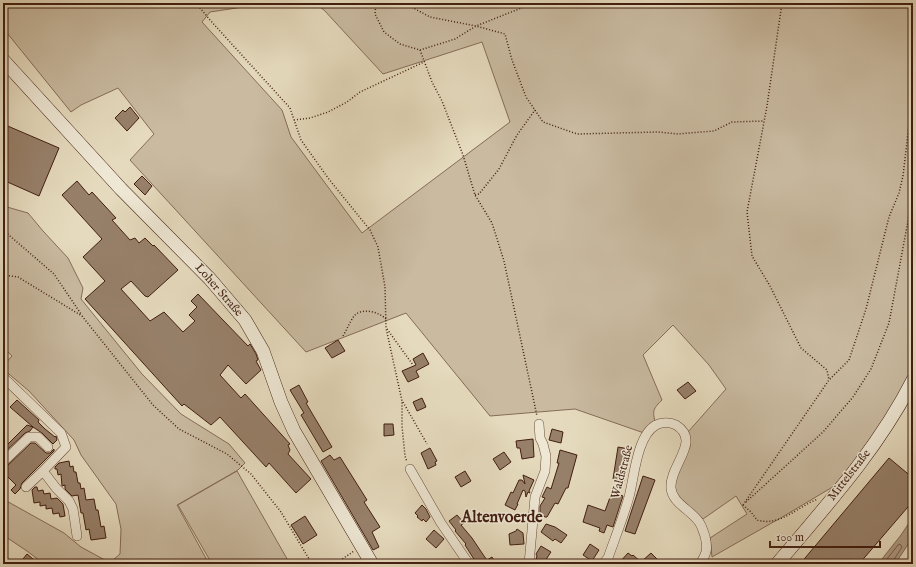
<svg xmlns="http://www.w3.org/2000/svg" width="916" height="567" viewBox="0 0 916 567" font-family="'IM FELL English',serif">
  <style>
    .green { fill: #c9baa0; stroke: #866c58 }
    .water { fill: #ae9a83; stroke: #836855 }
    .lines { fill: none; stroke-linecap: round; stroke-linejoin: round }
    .shore { stroke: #785c4a; stroke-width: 1 }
    .building { fill: #97806a; stroke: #421e11 }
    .street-casing { stroke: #6b4d3c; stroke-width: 10 }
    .secondary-casing { stroke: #421e11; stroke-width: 14 }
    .path { stroke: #421e11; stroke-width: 1.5; stroke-dasharray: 1 2; stroke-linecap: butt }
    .street { stroke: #eee7d4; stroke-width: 9 }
    .secondary { stroke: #eee7d4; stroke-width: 13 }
    .labels { text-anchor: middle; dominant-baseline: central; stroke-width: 3; stroke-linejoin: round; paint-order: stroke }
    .street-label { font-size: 12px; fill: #421e11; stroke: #eee7d4 }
    .district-label { font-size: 16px; font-weight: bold; fill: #421e11; stroke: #eee7d4 }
  </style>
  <rect width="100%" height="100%" fill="#e5dabd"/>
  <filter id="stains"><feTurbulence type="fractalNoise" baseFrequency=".005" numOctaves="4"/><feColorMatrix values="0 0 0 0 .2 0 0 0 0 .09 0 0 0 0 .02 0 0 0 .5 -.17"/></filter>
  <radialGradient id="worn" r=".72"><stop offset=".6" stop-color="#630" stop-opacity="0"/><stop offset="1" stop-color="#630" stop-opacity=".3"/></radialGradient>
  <path class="green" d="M3,3H270L210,12L202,22L282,110L291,137L362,233L510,122L482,42L383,74L324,10L314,3H913V371L906,385L873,439L841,482L784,516L712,557L710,538L747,514L736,496L703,519L680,500L674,491V478L690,447L688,432L726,389L709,365L673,325L643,355L662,400C654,408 652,410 655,421L644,433L575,409L490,416L406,313L306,352L130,160L154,134L118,88L81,105L71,112L3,28Z
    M3,205L7,207L28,213L43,231L68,258L83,288L81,299L142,374L181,414L229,444L245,463L238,470L177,505L209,564H44L27,551L3,535V499L64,533L81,547L103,559L112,561L120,554L121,529L116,504L81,455L74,440L29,391L3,369V366L12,356L3,347Z
    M237,471L290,564H212L178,505Z"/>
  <path class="water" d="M913,517V537L895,564H878L901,535Z"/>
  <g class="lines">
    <path class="shore" d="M883,564L898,545L900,544L902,547L893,561L892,564"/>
  </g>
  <path class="building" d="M130,107L139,118L127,131L115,118L123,110L125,112Z
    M3,124L59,148L39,196L3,180Z
    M142,176L152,186L145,195L134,184Z
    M77,181L89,195L92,192L116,218L112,220L130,240L135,238L139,243L145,238L153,246L154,245L178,270L148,297L145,296L131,281L121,289L150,321L164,312L183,332L195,321L189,315L197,307L191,301L198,294L248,346L250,344L256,354L258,360L256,361L261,370L246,384L228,365L220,375L241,398L245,394L290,444L288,445L290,450L288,454L311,479L296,493L269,463L266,467L220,417L211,425L184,404L182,406L85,299L105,281L83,257L102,239L62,195Z
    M338,340L345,351L332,358L325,348Z
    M423,353L429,364L416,371L419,377L408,382L402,371L416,365L413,359Z
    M688,382L696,391L685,399L677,390Z
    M299,385L308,402L306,403L332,447L323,452L301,415L304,413L290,390Z
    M422,398L426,407L417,411L413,402Z
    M17,400L39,420L38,422L45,429L55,437L56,436L57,440L53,444L42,433L33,427L30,431L25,433L3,454V449L27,425L33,427L10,407Z
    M384,424H393L394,435L384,436Z
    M552,429L563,432L561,443L549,440Z
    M533,439L534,457L522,459L520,448H517L516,441Z
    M31,443H35L46,453H50L54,449V451L22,483L20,489L15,494L11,490L16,485L3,472V468L7,466Z
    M618,447L629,449L625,467H626L624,481L613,479Z
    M430,448L437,461L435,462L436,465L428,469L421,453Z
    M560,450L577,455L568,488H566L558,504L555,503L547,517H545L540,514V506L545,498L542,497L547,487L551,489L559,463H557Z
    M504,452L511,462L500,470L493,459Z
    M330,455L334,460L340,457L367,500L364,502L380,527L372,532L379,547L373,550L321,461Z
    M889,458L913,478V501L859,564H800Z
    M69,461L70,467L73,466L74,472H76L78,483H80L81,489L84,488L86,500L94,499L96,510H98L101,527L104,526L106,538L91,540L89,529L86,530L83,513H81L78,495L72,496L65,489V485L62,486L61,474L58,475L57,469H55V467L59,463Z
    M465,471L471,481L461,487L455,477Z
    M523,475L534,480L529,491L530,493L528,492L526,497L525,491L523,490L517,504H518L515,510L505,505L511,492L513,493L519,480H522L525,484Z
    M643,476L655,480L635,534L625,531Z
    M35,487H37L38,491L43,490L44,494L50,493L51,499L57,498L63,504L65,516L60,517L59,513L53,514L52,508L46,509V505L40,506V502L34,503L32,490Z
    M612,492L623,496L613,527L607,525L604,533L599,531L600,528L583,522L588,505L605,511Z
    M422,505L426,509L430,517L426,522L423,519L422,521L417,517L418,516L415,513Z
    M457,515L464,523L461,525L472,538L484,556L487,560L492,557L495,562L492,564H477L465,545L466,544L455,531L456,530L449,521Z
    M305,516L317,535L303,544L291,525Z
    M546,524L555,527L567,535L561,543L555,539L553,541L541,532Z
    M517,529L523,533L524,544L510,545L509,534L516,531Z
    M434,530L444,539L436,548L426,539Z
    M590,544L599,550L592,561L583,555Z
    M541,546L551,552L543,564H537L535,563L537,556L536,554Z
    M628,553L632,556L633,555L641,562L651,553L662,564H618Z
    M27,554L39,564H19Z"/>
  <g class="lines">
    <defs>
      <path id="street" d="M3,377L61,433L66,447L43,471L56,488L69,501L73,509L77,536
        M3,462L29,437H38L48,447
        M410,469L441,523L469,564
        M26,487L43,471
        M529,564L535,497L545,471L546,456L543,444L540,438L539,424
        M603,564L608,558C615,538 623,518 629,497C634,478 637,435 656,425C662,422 670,422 676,425C702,441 669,466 671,488C672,503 691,510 699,522C702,526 703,531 705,536C708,549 707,553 700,564"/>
      <path id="secondary" d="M3,60L121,189L210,279L245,320L263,351L281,402L294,431L372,564
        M777,564C826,506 878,449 913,380"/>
    </defs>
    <use href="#street" class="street-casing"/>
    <use href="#secondary" class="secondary-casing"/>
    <path class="path" d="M196,3L210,20L290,108L301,140L328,178L370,230L378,247L385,287L386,328L402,401V426L405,456L407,462
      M376,3L375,14L384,32L400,44L420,50L455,39L476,26L534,3
      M404,3L430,17L476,26L505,34L512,60L526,97L543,122L577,134L658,132L678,134L714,131L732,122L764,121
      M782,3L767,106L747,212L752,256L770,286L801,348L827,370L829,380
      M420,50L432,82L442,101L463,155L475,195L492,223L504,261L537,416
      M294,120L310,118L328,112L347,102L360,92L424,62
      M475,195L479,194L499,169L517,135L535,110
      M3,230L54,274L81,314
      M3,275L18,277L82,316L153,405L179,429L227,454L251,474L281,512L312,564
      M387,329L413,365
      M343,336C347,329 350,322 354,316C362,307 379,312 386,319
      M3,352L6,358L3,362
      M403,402L427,444
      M746,502L823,432L853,397L871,369L889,323L913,194
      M743,505L829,380L849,360L866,309L889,217L899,193L903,176L913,90
      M743,505L751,512L757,520C781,527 798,506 818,499
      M335,564L354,551"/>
    <use href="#street" class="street"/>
    <use href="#secondary" class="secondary"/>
  </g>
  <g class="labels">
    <g class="street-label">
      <text transform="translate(219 290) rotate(49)">Loher Straße</text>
      <text transform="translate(622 472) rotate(-75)">Waldstraße</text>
      <text transform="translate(849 475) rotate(-52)">Mittelstraße</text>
    </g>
    <g class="district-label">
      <text x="502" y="518">Altenvoerde</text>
    </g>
  </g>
  <rect width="916" height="567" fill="none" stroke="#e5dabd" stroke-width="16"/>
  <rect x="4" y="4" width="908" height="559" fill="none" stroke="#421e11" stroke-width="2"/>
  <rect x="8" y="8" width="900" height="551" fill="none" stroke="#421e11"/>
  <path d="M770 541v6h110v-6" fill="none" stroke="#421e11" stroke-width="2"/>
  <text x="776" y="541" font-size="12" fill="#421e11" stroke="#eee7d4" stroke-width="3" paint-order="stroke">100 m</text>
  <rect width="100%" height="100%" filter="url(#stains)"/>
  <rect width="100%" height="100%" fill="url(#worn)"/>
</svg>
